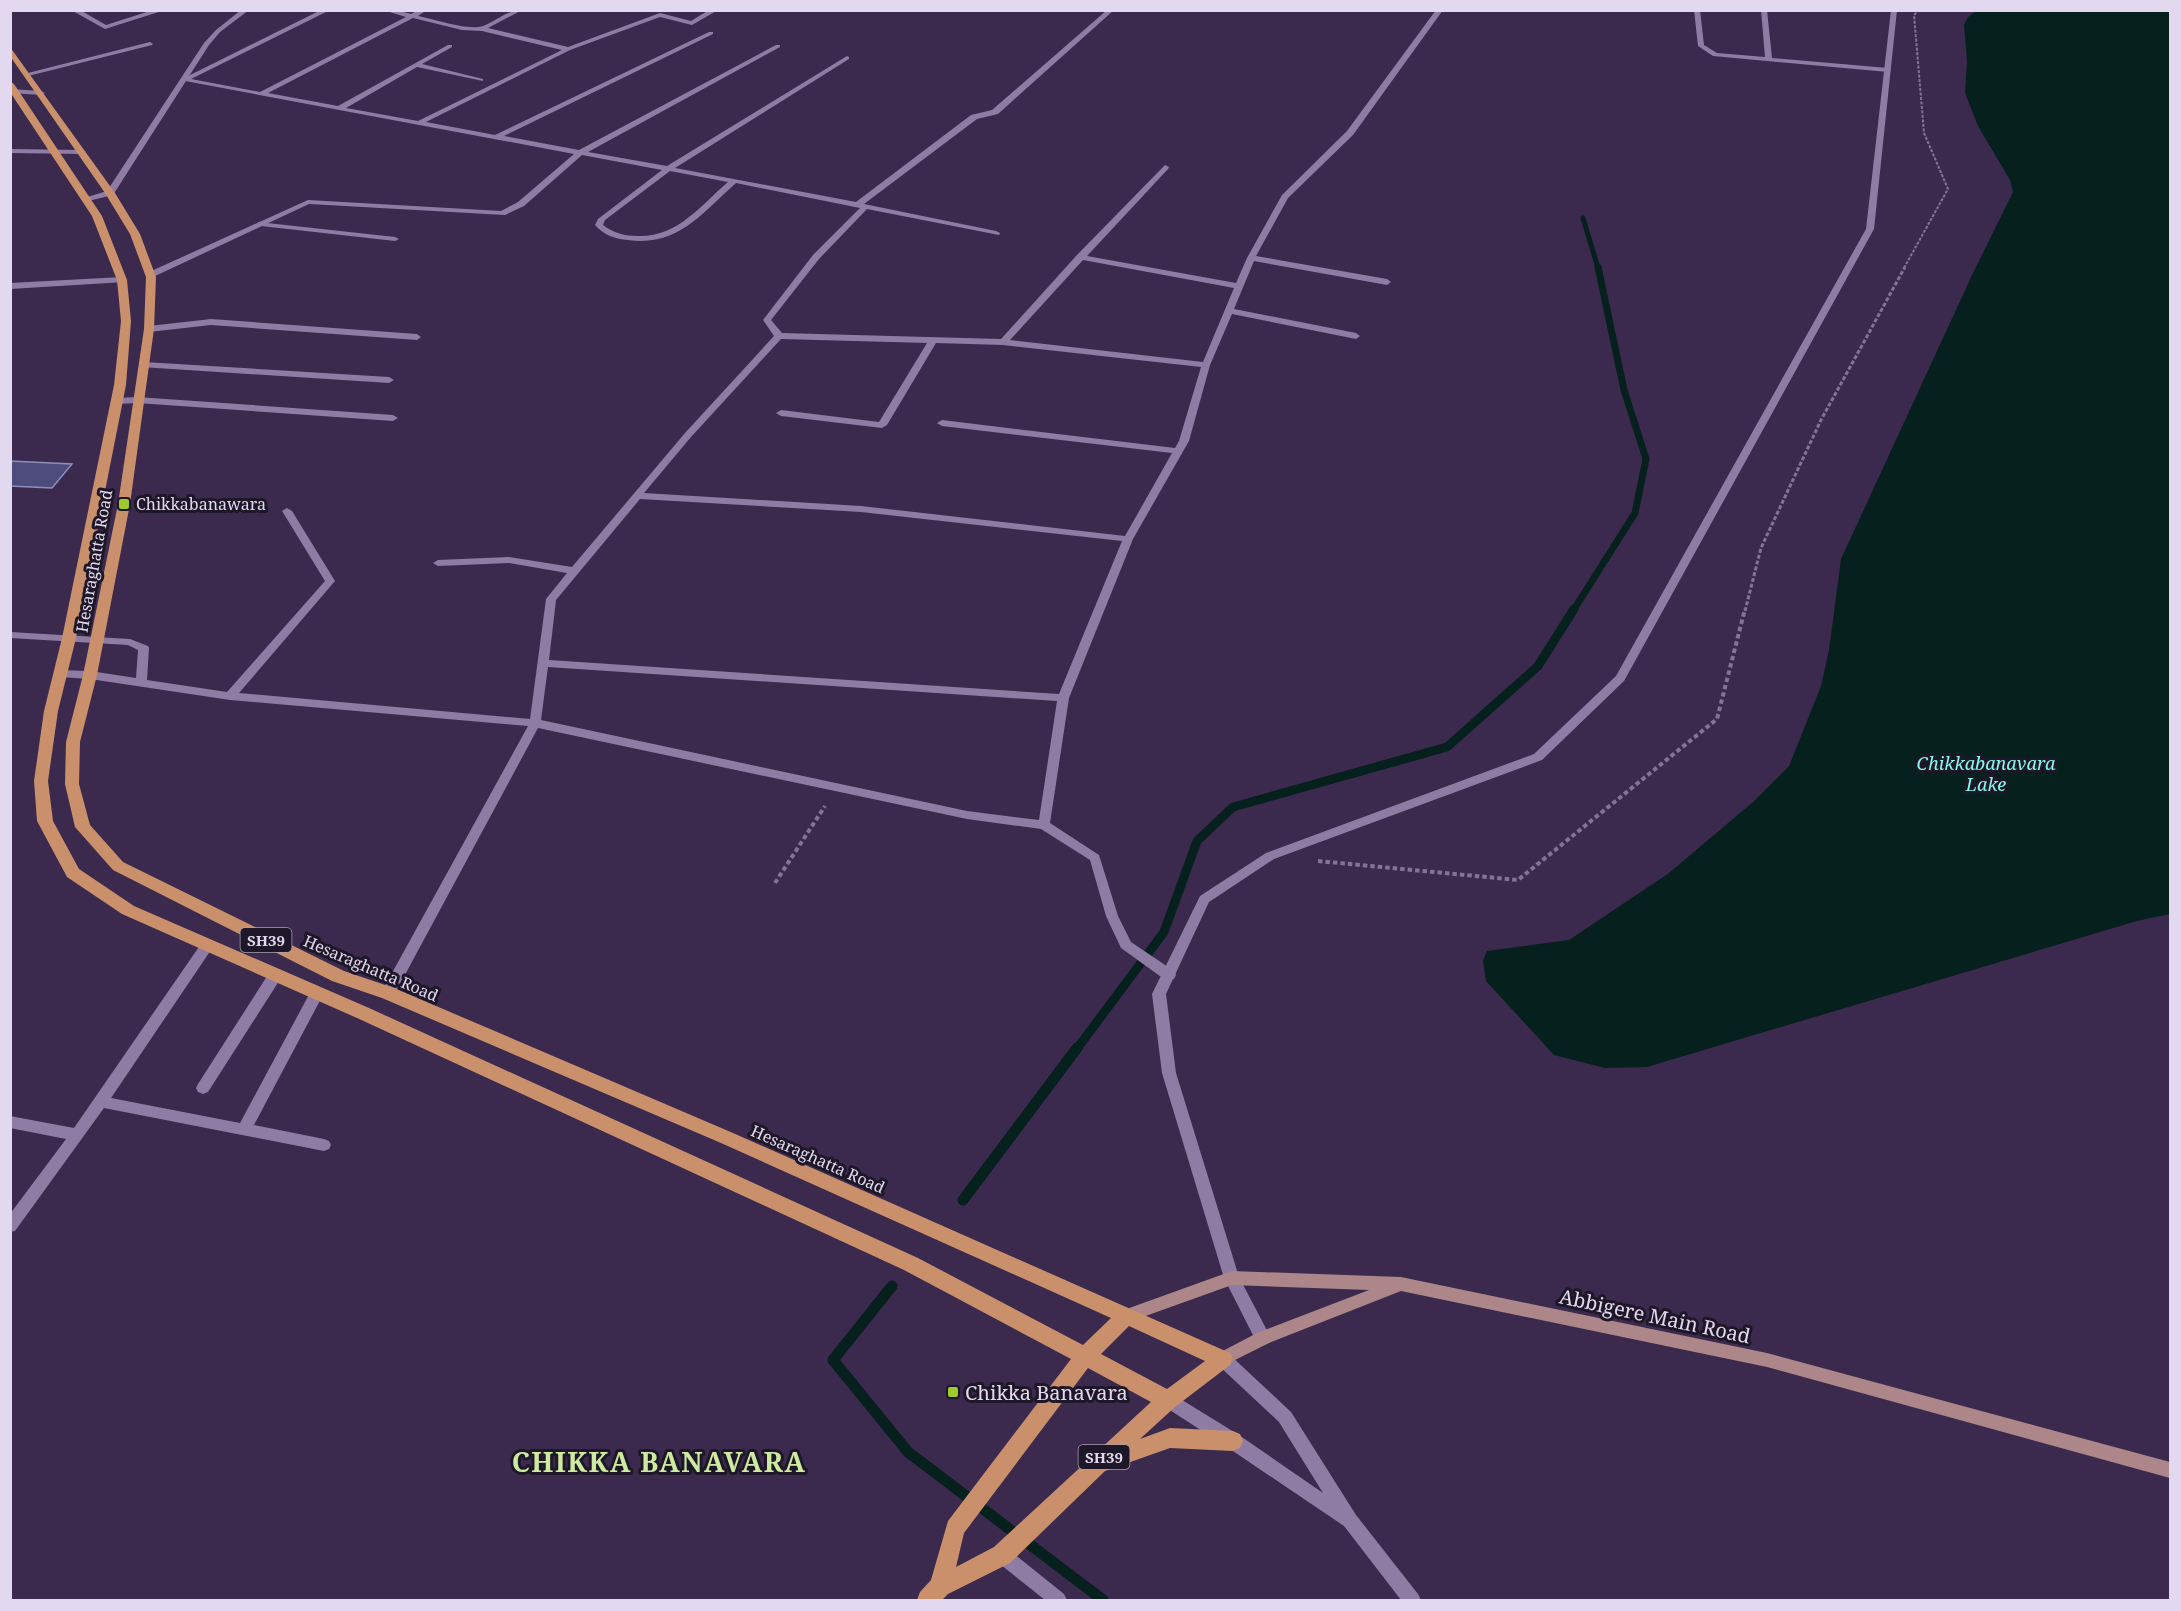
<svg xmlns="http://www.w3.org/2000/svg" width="2181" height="1611" viewBox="0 0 2181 1611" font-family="'Noto Serif',serif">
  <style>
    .water { fill: #06201d }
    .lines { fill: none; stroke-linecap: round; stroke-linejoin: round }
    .stream-far3 { stroke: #06201d; stroke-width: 5 }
    .stream-far2 { stroke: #06201d; stroke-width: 7 }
    .stream-far1 { stroke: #06201d; stroke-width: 9 }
    .stream { stroke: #06201d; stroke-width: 11 }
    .building { fill: #4e4b7d; stroke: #8e8eba; stroke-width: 1.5 }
    .path-far2 { stroke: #827492; stroke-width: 2; stroke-dasharray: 3 1.5; stroke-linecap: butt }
    .path-far1 { stroke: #827492; stroke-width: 3; stroke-dasharray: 4 2; stroke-linecap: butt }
    .path { stroke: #827492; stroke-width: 4; stroke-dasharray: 4.5 3; stroke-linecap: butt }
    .service { fill: #8e7ca5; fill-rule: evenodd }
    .minor { fill: #8e7ca5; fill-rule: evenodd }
    .tertiary { fill: #8e7ca5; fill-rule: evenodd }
    .secondary { fill: #ac8688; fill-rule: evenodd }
    .primary { fill: #c9906b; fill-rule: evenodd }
    .poi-dot { fill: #9eca2e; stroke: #1e1727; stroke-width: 2 }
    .labels { text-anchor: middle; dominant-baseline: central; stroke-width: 6; stroke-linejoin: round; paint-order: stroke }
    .shield { fill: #1e1727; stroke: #a79eb3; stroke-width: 1.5 }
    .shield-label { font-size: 15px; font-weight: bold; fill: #e2d8ef }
    .poi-label { font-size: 16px; fill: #e2d8ef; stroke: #1e1727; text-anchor: start }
    .street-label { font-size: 16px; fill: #e2d8ef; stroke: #1e1727 }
    .water-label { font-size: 18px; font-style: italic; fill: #84fbec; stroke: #1e1727 }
    .near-street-label { font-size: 20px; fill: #e2d8ef; stroke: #1e1727 }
    .near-poi-label { font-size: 20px; fill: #e2d8ef; stroke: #1e1727; text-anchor: start }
    .near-district-label { font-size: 27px; font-weight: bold; letter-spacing: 1.5px; fill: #cee9a0; stroke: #1e1727 }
  </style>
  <rect width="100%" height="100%" fill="#3b2a4e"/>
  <path class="water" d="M1978,10L2170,11V914L2137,921L1647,1067L1605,1068L1554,1055L1486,981L1483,961L1487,951L1569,940L1669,873L1753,802L1789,766L1821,686L1829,650L1841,559L1973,273L2013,192L2010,180L1978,126L1965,93L1967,61L1964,25L1968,17Z"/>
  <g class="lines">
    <path class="stream-far3" d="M1583,218L1598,268"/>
    <path class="stream-far2" d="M1573,611L1635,513L1646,459L1624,390L1598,267"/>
    <path class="stream-far1" d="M1076,1050L1164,932L1197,841L1233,807L1447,747L1538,666L1574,609"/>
    <path class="stream" d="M963,1200L1077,1048
      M892,1286L833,1360L908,1452L1103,1600"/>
  </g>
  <path class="building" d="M10,461L72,464L52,488L10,486Z"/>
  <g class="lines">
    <path class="path-far2" d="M1904,268L1948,189L1924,133L1914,15L1919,10"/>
    <path class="path-far1" d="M1745,611L1761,548L1821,420L1905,267"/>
    <path class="path" d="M1318,861L1518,880L1717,719L1745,609
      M775,883L825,806"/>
    <path class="service" d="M258,222L395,237L399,239L395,241L261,226H258Z"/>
    <path class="minor" d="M71,10H80L106,25L153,10H165L105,29Z
      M321,10H330L191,79L260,92L406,17L383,10H396L411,14L418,10H427L418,16C434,19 468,31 483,26C497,21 507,10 522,10L488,28L568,47L660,13L691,21L709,10H718L692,25L660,17L570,50L426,122L495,135L709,32H713V34L504,136L579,150L776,45H780V47L588,152L667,166L847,56L849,57V59L675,168L856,202L971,115L992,110L1107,10H1114L998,114L977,119L864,204L996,231L1000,233L999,235L867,209L819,259L771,320L782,333L1001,339L1077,255L1165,165L1169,167L1168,169L1087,256L1236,283L1247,258L1282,195L1347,131L1436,10H1443L1353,135L1288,198L1256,256L1387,279L1391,282L1387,285L1254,261L1234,309L1356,333L1360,336L1356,339L1232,314L1210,365L1189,441L1133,539L1069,698L1050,823L1099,855L1118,916L1131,942L1174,971L1176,975L1174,979H1164L1121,948L1106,916L1090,860L1041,829L967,819L538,728L393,997L388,998L383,997L381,993L528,726L230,700L90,679L60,677L54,673L56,670L90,671L136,678L138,650L128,645L10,638V632L130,639L148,646L149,648L147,680L227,692L325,581L282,511L287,508L292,511L335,581L239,693L530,719L546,599L567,573L509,563L438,566L433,563L438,560L509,557L572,567L685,433L774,336L763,320L813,255L860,208L736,183C702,213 678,247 628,240C615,239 604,235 595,225L598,219L662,170L582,155L524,206L505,215L309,204L153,277H147V273L308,200L501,211L518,202L574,154L180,80ZM413,18L462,30L482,31L562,50L418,121L346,108L417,67L483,81V79L422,64L452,47V45H448L338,106L268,93ZM670,171L728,182C700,206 678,237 638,236C625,236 613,233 603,225L605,220ZM1083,260L1234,288L1203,362L1010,340ZM781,339L927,343L879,422L781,410L776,413L781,416L882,428L887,425L936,343L1003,345L1201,367L1179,441L1175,448L942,420L937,423L942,426L1172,453L1125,536L861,506L644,493L691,437ZM640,499L861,512L1122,541L1059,694L549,660L556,600ZM548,667L1057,701L1039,820L967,811L541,720Z
      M607,10H614L611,12Z
      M1694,10H1700L1704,45L1717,53L1765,57L1761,10H1767L1772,58L1888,68L1891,70L1888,72L1713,56L1698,46Z
      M150,42L153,44L152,45L28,76L24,74Z
      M10,89L41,91L45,93L41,95L10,93Z
      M10,149L82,150L86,152L82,154L10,153Z
      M122,277L126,280L125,282L10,289V283Z
      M211,319L417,334L421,337L417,340L211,325L149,332L145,329L149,326Z
      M144,362L389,377L394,380L389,383L141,367L140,365Z
      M137,397L393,415L398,418L393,421L137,403L117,404L112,401L117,398Z
      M208,939L213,941L214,944L213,947L111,1098L240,1123L312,989L317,988L322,989L324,993L254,1125L324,1139L329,1141L331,1145L329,1149L324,1151L104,1108L15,1231L10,1232V1214L66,1139L10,1128V1116L74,1128L203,941Z
      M276,969L281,970L283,974L281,978L208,1092L203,1094L198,1092L196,1088L198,1084L271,970Z
      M1002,1546L1008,1549L1064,1594L1067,1600H1045L996,1561L993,1555L996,1549Z"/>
    <path class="tertiary" d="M241,10H249L220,32L209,45L113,195L84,202V198L107,191L204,43L216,30Z
      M1891,10H1897L1874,229L1624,681L1542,760L1274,859L1209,902L1166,994L1176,1073L1239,1277L1271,1338L1269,1343L1263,1345L1257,1343L1224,1278L1162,1073L1152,994L1200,896L1266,853L1534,754L1616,676L1866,229Z
      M1223,1352L1229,1354L1291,1412L1356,1515L1418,1594L1421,1600H1401L1344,1526L1227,1447L1162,1405L1160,1400L1162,1395L1168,1392L1174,1395L1239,1435L1323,1493L1279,1422L1217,1364L1215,1359L1217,1354Z"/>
    <path class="secondary" d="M1232,1271L1401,1277L1767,1353L2170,1462V1478L1767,1367L1401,1291L1269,1343L1223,1366L1217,1364L1215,1359L1217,1354L1257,1333L1369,1290L1232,1285L1126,1323L1121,1321L1118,1316L1121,1311Z"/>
    <path class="primary" d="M10,47L115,193L140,234L156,277L154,329L130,504L97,675L80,742L79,784L90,825L123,862L344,971L394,988L733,1133L1230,1353L1233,1359L1230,1365L1175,1407L1140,1439L1170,1428L1233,1431L1240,1434L1243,1441L1240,1448L1233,1451L1170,1448L1105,1471L1010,1563L948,1594L942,1600H917L920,1592L931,1580L948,1521L1071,1359L904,1270L357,1018L122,914L67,877L37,821L34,781L44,711L62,638L114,385L121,321L117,280L92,216L10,92V81L14,84L102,216L127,280L131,321L126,385L76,638L58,711L48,781L53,821L79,869L134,906L369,1008L918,1258L1083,1345L1111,1318L721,1143L382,998L332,981L113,870L75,827L65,784L66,742L83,675L118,504L144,329L146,277L130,234L105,193L10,56ZM1129,1326L1205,1361L1167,1389L1101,1354ZM1088,1368L1151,1402L994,1547L956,1567L964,1533Z"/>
  </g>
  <g class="poi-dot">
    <rect x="118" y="498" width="12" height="12" rx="3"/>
    <rect x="947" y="1386" width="12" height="12" rx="3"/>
  </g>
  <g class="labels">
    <g class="shield">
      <rect x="240.5" y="928" width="51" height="24" rx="4.5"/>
      <rect x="1078.5" y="1445" width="51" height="24" rx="4.5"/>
    </g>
    <g class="shield-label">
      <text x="266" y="940">SH39</text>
      <text x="1104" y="1457">SH39</text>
    </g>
    <g class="poi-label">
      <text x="136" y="504">Chikkabanawara</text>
    </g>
    <g class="street-label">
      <text transform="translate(94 561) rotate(-80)">Hesaraghatta Road</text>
      <text transform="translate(371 968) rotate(23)">Hesaraghatta Road</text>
      <text transform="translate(818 1159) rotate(24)">Hesaraghatta Road</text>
    </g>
    <g class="water-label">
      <text x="1986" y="763">Chikkabanavara<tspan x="1986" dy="21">Lake</tspan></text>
    </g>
    <g class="near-street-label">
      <text transform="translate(1655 1316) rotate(12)">Abbigere Main Road</text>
    </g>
    <g class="near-poi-label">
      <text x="965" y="1392">Chikka Banavara</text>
    </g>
    <g class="near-district-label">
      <text x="659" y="1461">CHIKKA BANAVARA</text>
    </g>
  </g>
  <rect width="2181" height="1611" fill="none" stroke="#e2d8ef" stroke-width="24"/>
</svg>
